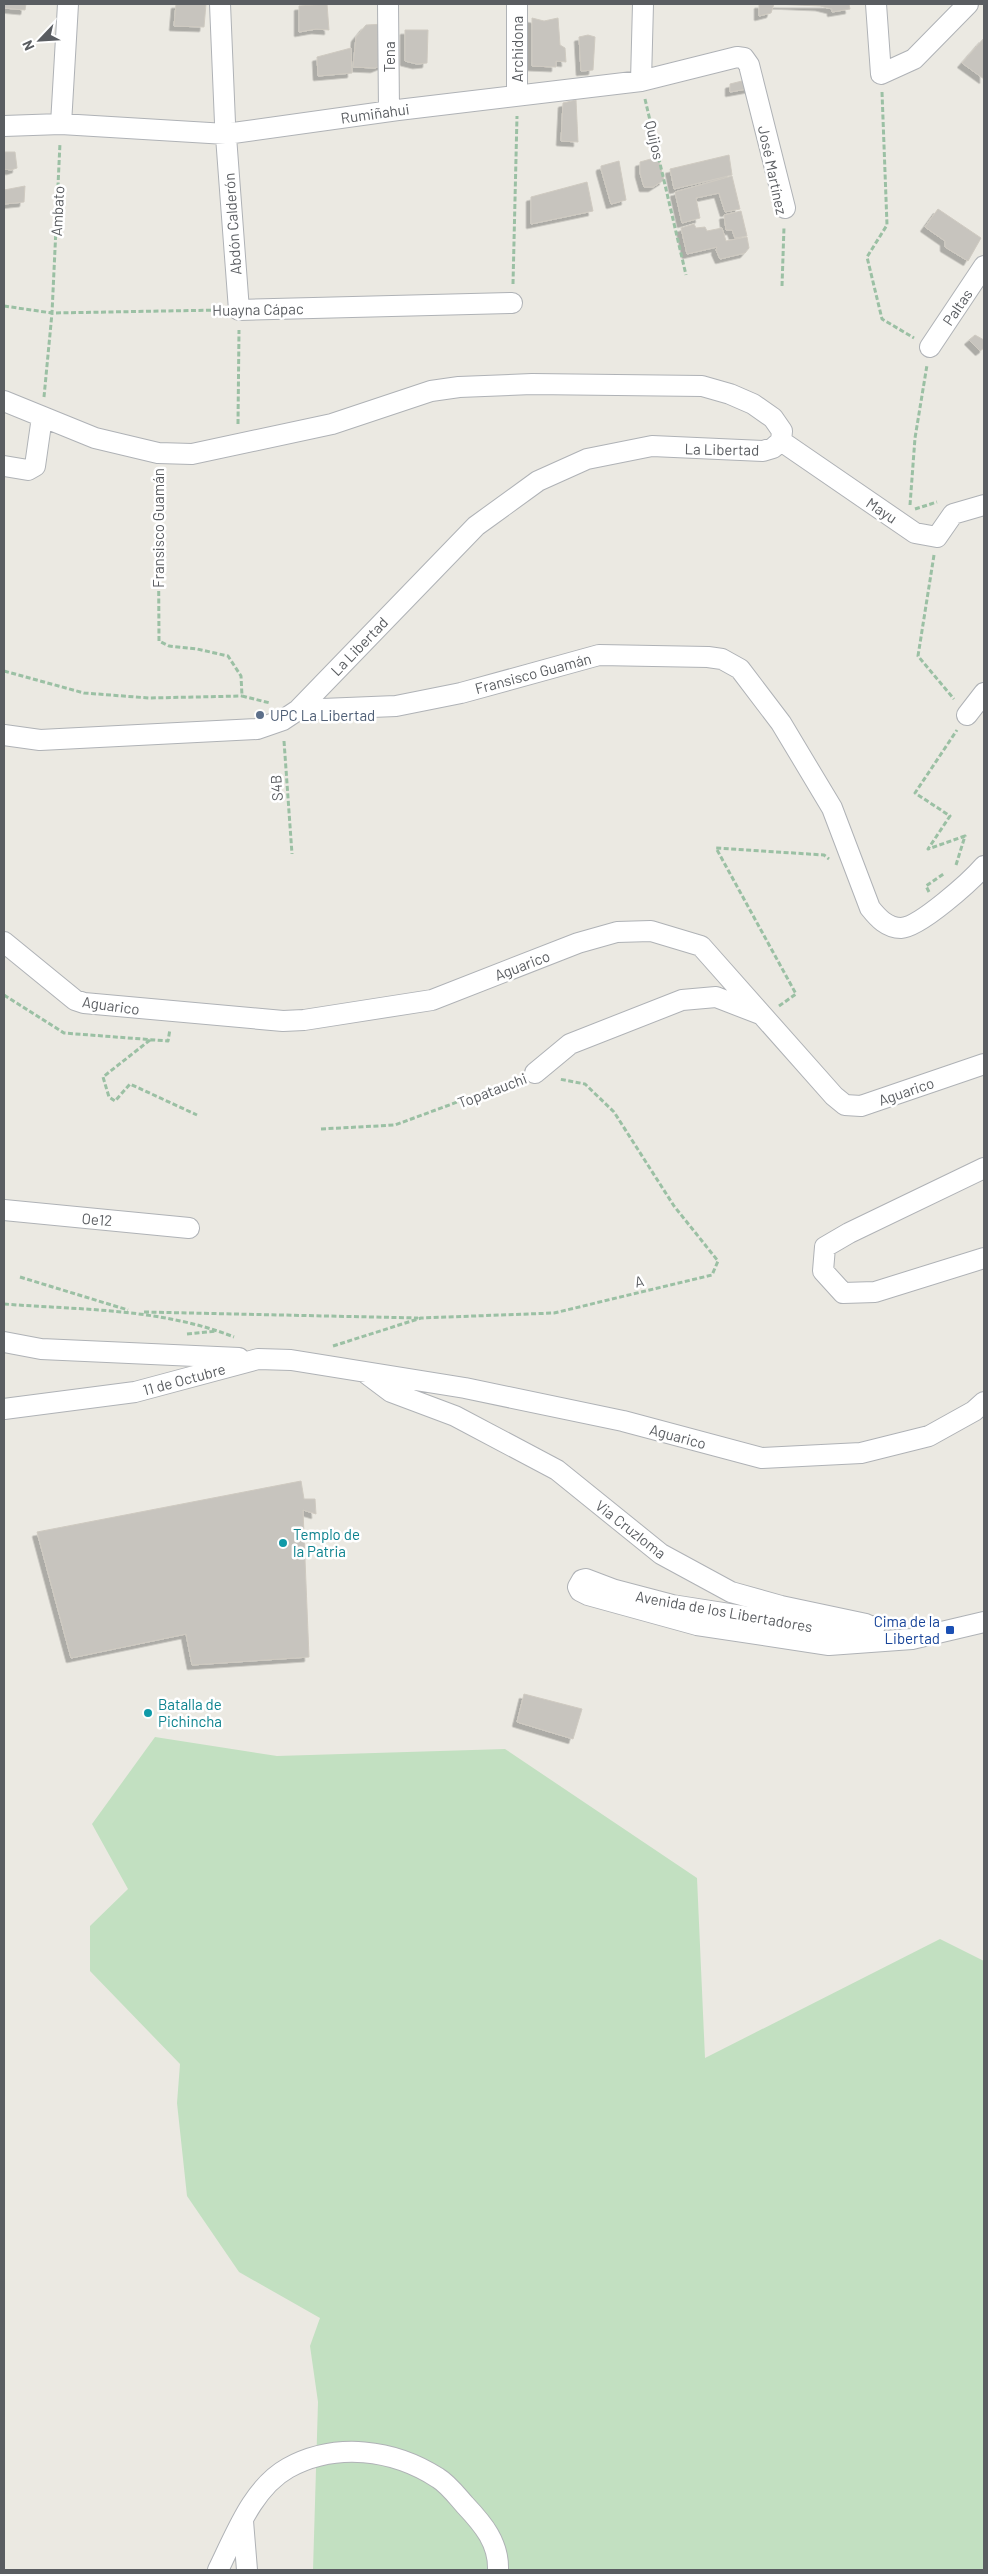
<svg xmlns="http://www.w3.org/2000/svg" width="988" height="2574" viewBox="0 0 988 2574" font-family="Barlow,sans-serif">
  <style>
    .green { fill: #c2e0c1 }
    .building { fill: #c7c4be; stroke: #cfcac1; filter: url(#shadow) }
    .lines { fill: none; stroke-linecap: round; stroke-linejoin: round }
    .minor-casing { stroke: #afb2b6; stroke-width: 22 }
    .path { stroke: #9bc0a4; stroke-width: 3; stroke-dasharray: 5 2.5; stroke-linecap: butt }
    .minor { stroke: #fff; stroke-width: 20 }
    .service-dot { fill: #5c6f8a; stroke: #fff; stroke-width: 2 }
    .culture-dot { fill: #0f9aa8; stroke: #fff; stroke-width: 2 }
    .transit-dot { fill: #1a4fb4; stroke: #fff; stroke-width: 2 }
    .labels { text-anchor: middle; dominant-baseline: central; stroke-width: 5; stroke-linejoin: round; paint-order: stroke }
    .street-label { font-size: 15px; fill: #5a5d61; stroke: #fff }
    .service-label { font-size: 15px; fill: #4e5e75; stroke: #fff; text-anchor: start }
    .culture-label { font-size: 15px; fill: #0d838f; stroke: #fff; text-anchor: start }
    .transit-label { font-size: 15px; fill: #164399; stroke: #fff; text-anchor: end }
  </style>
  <defs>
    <filter id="shadow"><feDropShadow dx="-4.5" dy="4.5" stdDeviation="0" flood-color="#0004"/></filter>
  </defs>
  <rect width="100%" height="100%" fill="#ebe9e2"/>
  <path class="green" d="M155,1737L277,1756L505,1749L697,1878L705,2058L940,1939L984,1961V2570H313L318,2402L310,2346L320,2318L239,2272L187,2196L177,2103L180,2064L90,1971V1926L128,1889L92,1824Z"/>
  <path class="building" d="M4,4H26L25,10L4,8Z
    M176,4H206L204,27L174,26Z
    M327,4L329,30L316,29L299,32V6Z
    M759,4H849L850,9L832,12V9L820,6L774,4L771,13L759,16Z
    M532,18L544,21L558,18L560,45L565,48L566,62L556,61V67L532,66Z
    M385,24V64L375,68L353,67L356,37L366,25Z
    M405,30H428L427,63L417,64L405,61Z
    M588,35L595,37L593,70L581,71L579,37Z
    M984,38V79L962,63Z
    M351,48L352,73L318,76L317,57Z
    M750,79L752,88L730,92V84Z
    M576,100L578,142L561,141L563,103Z
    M4,152H15L17,168L11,170L4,169Z
    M729,155L732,175L674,189L670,169Z
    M658,157L664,180L653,187H644L640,173V162Z
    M619,161L626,200L611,204L601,169V166Z
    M732,176L740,209L725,212L719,193L696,198L700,218L682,223L675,192Z
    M587,182L593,211L531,224V197Z
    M25,186L24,202L4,204V190Z
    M938,209L981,238L968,261L945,247V241L925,227Z
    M741,211L747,236L735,238L732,230H726L724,215Z
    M694,224L696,228L705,227L707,231L722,228L726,241L747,237L749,248L745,253L720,259L716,250L717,247L687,254L681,228Z
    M975,335L984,340V348L980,351L969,340Z
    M301,1481L304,1499H315L316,1514L303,1510L309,1657L192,1665L186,1634L71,1658L37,1532Z
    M524,1694L582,1709L573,1739L517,1722Z"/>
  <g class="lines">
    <defs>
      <path id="minor" d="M220,4L225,123L239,310L512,303
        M388,4L389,111
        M517,4V95
        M876,4L881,74L914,59L968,4
        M641,81L643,4
        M61,124L68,4
        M4,126L61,124L226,134L398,110L641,81L737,57L744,58L749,65L785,208
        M930,347L984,266
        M4,401L95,438L158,453L192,454L332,424L431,391L459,387L532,384L702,386L730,394L753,404L773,418L782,431L781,441L773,448L763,451L652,446L587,459L538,481L476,526L298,710L283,720L257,729L40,740L4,735
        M781,441L915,533L937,537L953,514L984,505
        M4,466L28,470L35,466L42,417
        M298,710L396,706L461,693L599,655L708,657L722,659L740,669L781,723L832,808L870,908C878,918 887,928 901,928C920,927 971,881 984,866
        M967,715L984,693
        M4,942L75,1000L84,1003L283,1021L304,1020L432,1000L578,943L617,932L651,931L701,946L834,1096L845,1105L861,1106L984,1064
        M535,1073L570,1044L682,1000L716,997L760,1014
        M984,1168L849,1233L825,1247L823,1271L843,1293L875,1292L984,1258
        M4,1210L189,1228
        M4,1342L41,1349L239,1358
        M367,1374L391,1392L455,1416L557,1470L661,1554L731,1592L781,1606L866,1624
        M4,1409L135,1392L258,1359L291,1360L465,1388L623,1421L762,1458L861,1453L929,1436L974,1411L984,1402
        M875,1626L838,1631L672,1605L615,1590L586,1579L582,1580L578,1587L580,1591L588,1595L697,1625L829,1645L912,1639L984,1622
        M243,2521L247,2570
        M218,2570C235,2536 252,2488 288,2468C336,2442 393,2449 438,2478C448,2484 457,2496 465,2505C483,2524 499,2543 498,2570"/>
    </defs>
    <use href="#minor" class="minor-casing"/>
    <path class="path" d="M882,92L887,225L867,257L882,319L914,338
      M645,99L686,275
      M513,284L517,116
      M782,286L784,227
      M4,306L52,313L220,310
      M44,397L52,313L60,143
      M238,424L239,330
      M158,471L159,641L169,646L197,649L228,656L241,676L242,696L270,703
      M910,505L915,438L927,365
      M915,509L937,502
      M934,555L918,656L954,699
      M4,671L84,693L149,698L242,696
      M284,741L292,854
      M956,865L965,836L928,849L950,816L915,793L957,730
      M929,892L926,886L945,873
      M4,995L64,1033L168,1041L170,1029
      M779,1006L796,994L716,848L824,855L829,859
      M150,1040L103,1077L109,1097L115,1101L130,1084L197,1115
      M321,1129L395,1125L517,1080
      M20,1277L128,1310
      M4,1304C81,1310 161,1308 234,1337
      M144,1312L418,1318
      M187,1334L216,1331
      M333,1346L421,1318L554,1313L712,1275L718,1261L674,1206L614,1112L585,1084L559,1079"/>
    <use href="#minor" class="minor"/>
  </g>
  <circle class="service-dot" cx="260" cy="715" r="5"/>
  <g class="culture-dot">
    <circle cx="283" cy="1543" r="5"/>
    <circle cx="148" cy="1713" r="5"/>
  </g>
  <rect class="transit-dot" x="945" y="1625" width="10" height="10" rx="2.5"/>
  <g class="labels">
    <g class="street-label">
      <text transform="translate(517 49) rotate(-90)">Archidona</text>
      <text transform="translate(389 57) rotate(-90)">Tena</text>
      <text transform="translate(375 113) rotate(-8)">Rumiñahui</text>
      <text transform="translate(655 140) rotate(77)">Quijos</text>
      <text transform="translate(773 170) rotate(78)">José Martínez</text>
      <text transform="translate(57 211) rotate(-87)">Ambato</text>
      <text transform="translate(232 224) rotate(-94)">Abdón Calderón</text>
      <text transform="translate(957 307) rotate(-56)">Paltas</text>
      <text transform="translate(258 309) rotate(-1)">Huayna Cápac</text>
      <text transform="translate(722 449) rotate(1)">La Libertad</text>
      <text transform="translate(882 510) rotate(34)">Mayu</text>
      <text transform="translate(158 528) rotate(-90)">Fransisco Guamán</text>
      <text transform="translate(359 646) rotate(-46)">La Libertad</text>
      <text transform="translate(533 673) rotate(-15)">Fransisco Guamán</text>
      <text transform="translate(276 788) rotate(-94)">S4B</text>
      <text transform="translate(522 965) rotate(-21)">Aguarico</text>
      <text transform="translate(111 1005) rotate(8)">Aguarico</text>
      <text transform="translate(492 1090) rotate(-21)">Topatauchi</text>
      <text transform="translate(906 1091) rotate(-19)">Aguarico</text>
      <text transform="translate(97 1219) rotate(5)">Oe12</text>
      <text transform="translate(639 1281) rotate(-13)">A</text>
      <text transform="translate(184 1379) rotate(-15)">11 de Octubre</text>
      <text transform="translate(678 1436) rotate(15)">Aguarico</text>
      <text transform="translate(631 1529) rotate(38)">Via Cruzloma</text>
      <text transform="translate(724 1611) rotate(10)">Avenida de los Libertadores</text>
    </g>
    <g class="service-label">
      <text x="270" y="715">UPC La Libertad</text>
    </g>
    <g class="culture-label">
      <text x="293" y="1534">Templo de<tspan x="293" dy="17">la Patria</tspan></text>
      <text x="158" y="1704">Batalla de<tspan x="158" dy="17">Pichincha</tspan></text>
    </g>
    <g class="transit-label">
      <text x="940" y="1621">Cima de la<tspan x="940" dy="17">Libertad</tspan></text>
    </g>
  </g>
  <rect width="988" height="2574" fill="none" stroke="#5a5d61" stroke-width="10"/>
  <g transform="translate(40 40) rotate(245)" stroke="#ffffff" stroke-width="4" paint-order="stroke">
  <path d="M0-4L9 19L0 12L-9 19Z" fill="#5a5d61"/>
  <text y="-8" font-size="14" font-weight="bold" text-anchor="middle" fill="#5a5d61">N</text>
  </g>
</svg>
